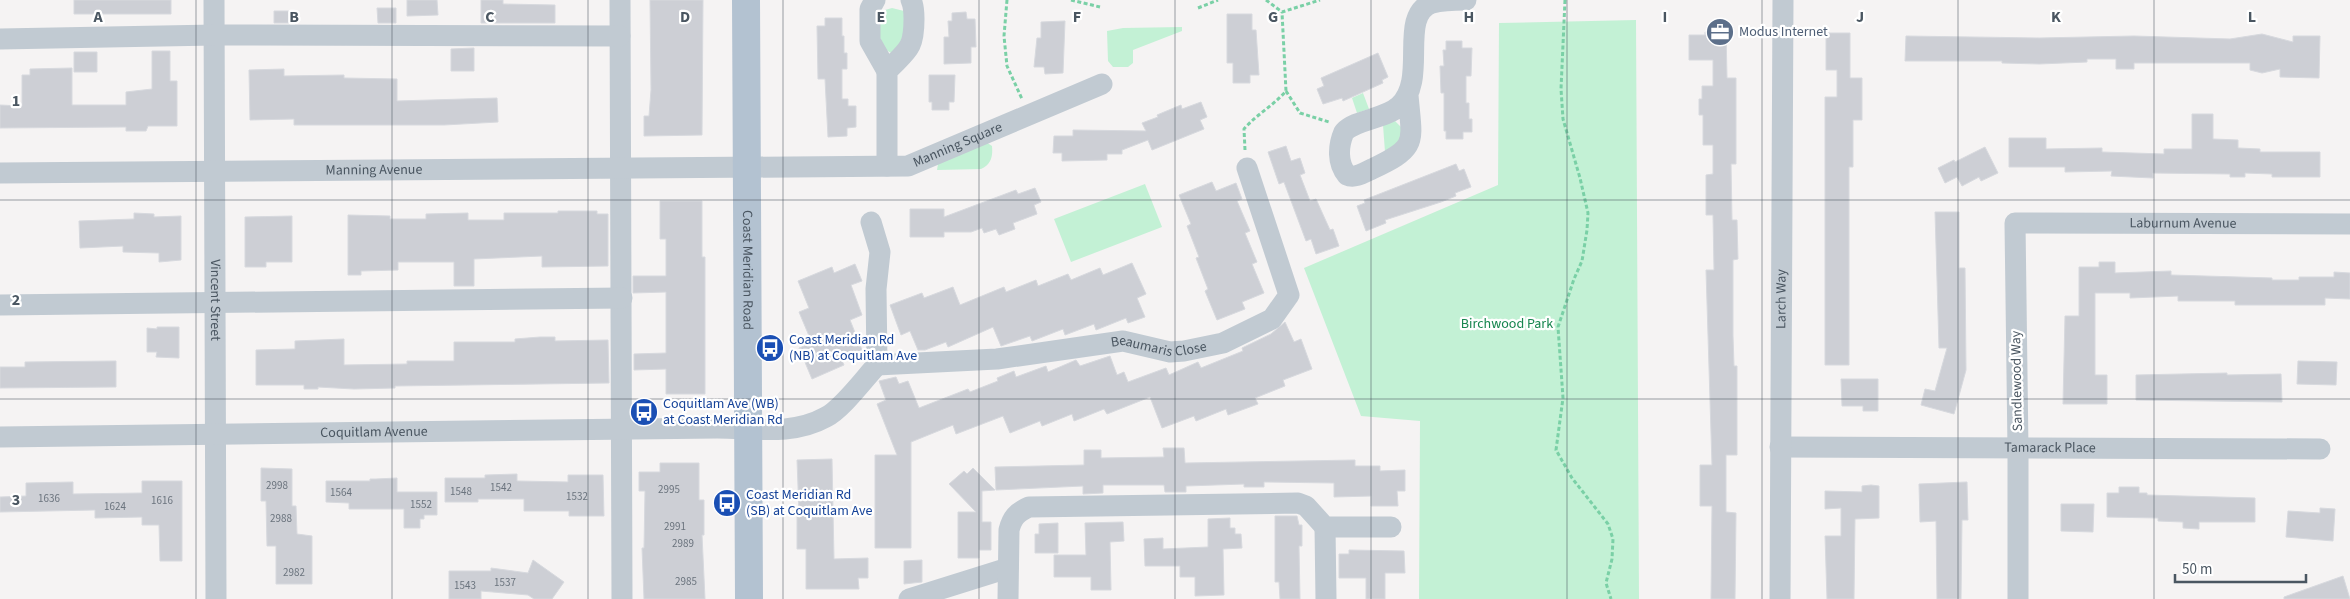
<svg xmlns="http://www.w3.org/2000/svg" width="2350" height="599" viewBox="0 0 2350 599" font-family="'Source Sans 3',sans-serif">
  <style>
    .green { fill: #c3f1d5 }
    .building { fill: #cdcfd5; stroke: #d7d9de }
    .lines { fill: none; stroke-linecap: round; stroke-linejoin: round }
    .path { stroke: #7ad0a6; stroke-width: 3; stroke-dasharray: 4 2.5; stroke-linecap: butt }
    .minor { stroke: #c1cad2; stroke-width: 21 }
    .major { stroke: #b3c2d1; stroke-width: 28 }
    .grid { fill: none; stroke: #4a5661; stroke-width: 1; stroke-opacity: 0.55 }
    .labels { text-anchor: middle; dominant-baseline: central; stroke-width: 4.5; stroke-linejoin: round; paint-order: stroke }
    .number-label { font-size: 11px; fill: #6b747e }
    .service-label { font-size: 14px; fill: #4e5e75; stroke: #fff; text-anchor: start }
    .street-label { font-size: 14px; fill: #4a5661; stroke: #fff }
    .park-label { font-size: 14px; fill: #17864f; stroke: #fff }
    .transit-label { font-size: 14px; fill: #164399; stroke: #fff; text-anchor: start }
    .grid-label { font-size: 16px; text-anchor: middle; font-weight: bold; fill: #4a5661; stroke: #fff; stroke-width: 4.5; stroke-linejoin: round; paint-order: stroke }
  </style>
  <rect width="100%" height="100%" fill="#f5f3f3"/>
  <path class="green" d="M892,8L904,11L908,19L898,50L892,53C877,48 880,30 878,17L885,10Z
    M1636,20L1639,599H1419L1420,421L1361,416L1304,268L1498,185L1499,23Z
    M1182,27V31L1133,50V63L1128,67H1113L1108,61L1107,31L1123,28Z
    M1363,93L1369,109L1357,113L1352,98Z
    M1395,121L1402,128L1401,140L1385,152L1383,125Z
    M986,142L992,146C993,157 991,164 981,169L937,170L938,164Z
    M1145,184L1162,227L1071,262L1054,219Z"/>
  <path class="building" d="M74,0H171V14H74Z
    M407,0H437L438,15L407,16Z
    M481,0H503V4L555,5V23H481Z
    M650,0H703L702,135L644,136V116H649L651,90Z
    M377,8H396V23H378Z
    M274,11H289V23H274Z
    M966,12L967,19H975L976,47H971V63L944,64V37H949L948,21H952V13Z
    M1227,14H1252V30H1256L1259,75H1250V83H1233V63H1227Z
    M825,18H842V36H844V53H847V69H842V99H848V106H856V127L847,128V136L828,137L825,79H818L817,26H825Z
    M1065,21L1063,73L1045,74L1044,67H1034L1037,38H1041V22Z
    M1705,32H1726L1727,78H1736V164H1731L1732,220H1737L1738,259L1733,260V336L1734,366H1737V455H1726V512L1736,513L1735,599H1711L1712,506H1700V465H1712L1706,270H1714L1713,215H1706V175L1713,174V145H1703V115H1699V99H1702V86H1713V60H1689V35H1705Z
    M1826,33H1850V78H1862V120H1853V167H1849V365H1825V97H1837V70H1826Z
    M2262,34L2293,42V36H2320L2319,78L2280,77V69L2262,73L2250,70V63H2134V69H2116V59H2087V62L2039,64L2002,63V61H1905L1906,36L2040,38L2134,36L2230,39Z
    M1446,41H1462V48H1472L1471,76H1466V103H1469V119H1472V132H1463V139H1446V131H1444V93H1441L1440,66H1444L1443,50H1446Z
    M474,48V71H451V49Z
    M152,51H170V81H177V126H148L146,131H126V127L0,128V105L22,106V75H30V69L72,68V105H126V92L152,89Z
    M74,52H97V72H74Z
    M1378,53L1388,77L1382,80L1383,83L1343,101L1342,98L1323,104L1317,89L1324,86L1321,78Z
    M284,69V76L344,75V78L397,79V101L497,98L498,122L444,125H294V119L250,120L249,70Z
    M929,75H955L954,102H949V110H932V102H929Z
    M1201,102L1207,117L1200,120L1204,129L1152,150L1148,140L1122,150V154H1107V160L1062,161V153H1053L1054,136H1073V130L1146,131L1142,123L1158,117L1157,115L1181,105L1182,109Z
    M2192,114H2213V139L2238,140V148L2260,149V152H2320V177H2272V174L2245,173V177H2230V174L2153,173V178L2111,176L2112,171L2065,172V167H2009V138H2046V149L2102,148V152L2164,154V149H2192Z
    M1286,146L1291,161L1300,158L1305,173L1300,175L1310,201L1316,199L1330,230L1333,229L1339,246L1316,254L1311,239L1306,241L1284,182L1279,184L1268,152Z
    M1985,147L1998,173L1981,181L1979,177L1962,186L1957,177L1945,183L1938,168L1954,160L1955,162Z
    M1456,164L1459,171L1464,169L1471,187L1455,193L1456,196L1441,202L1385,220L1386,223L1366,231L1357,206L1365,203L1364,200Z
    M1212,182L1216,191L1236,183L1242,199L1237,201L1250,231L1245,233L1257,262L1252,264L1264,293L1242,302L1245,309L1217,320L1205,291L1208,289L1196,258L1199,257L1187,226L1191,224L1179,195Z
    M1035,188L1041,202L1034,205L1037,214L1013,223L1015,229L999,235L996,229L984,233L982,228L971,232H944V237H910V209H944V217L1016,190L1018,194Z
    M660,201H702V257H705V394H666V369L634,370V354L666,353V292L633,293V276H666V239H660Z
    M558,211H597V214H608V266L542,267V256L474,259V286H454V262H398V270L361,271V275H348V215L390,216V219H426V214L468,213V220H504V213H558Z
    M1935,212H1959V268H1965L1966,370L1954,414L1921,405L1925,389L1935,391L1947,348H1939Z
    M134,213L154,214V217L181,216V260L159,262V253L123,252V246L80,248L79,221L134,219Z
    M292,216V262H266V267H245V217Z
    M2099,262H2115V273L2171,271V275L2272,278V280H2299V277H2334V272L2350,273V299L2325,298V305H2235V301H2178V296L2130,298V293H2095V375H2107V404H2063L2065,316H2079V267H2099Z
    M1132,263L1146,294L1137,298L1145,317L1128,323L1126,318L1096,330L1094,324L1065,335L1063,329L1032,341L1030,336L1001,346L993,327L948,347L946,342L925,350H918L910,331L901,335L890,305L922,293L924,298L953,287L960,305L1004,287L1006,292L1036,280L1038,286L1068,274L1071,280L1100,268L1103,275Z
    M855,264L862,281L851,285L862,315L850,320L862,350L841,358L844,365L812,379L799,348L812,343L799,312L809,308L798,281L832,267L834,273Z
    M1285,322L1294,342L1301,339L1312,369L1283,380L1285,386L1255,398L1258,404L1228,415L1226,409L1196,421L1194,416L1162,428L1150,397L1107,414L1104,409L1074,421L1072,414L1042,426L1040,421L1010,433L1003,416L956,434L953,425L911,442V548H875V455H897L877,404L886,400L879,381L896,377L899,384L908,381L919,408L968,389L970,392L998,381L997,378L1014,371L1016,377L1046,366L1048,372L1076,360L1080,366L1110,356L1117,375L1124,372L1128,382L1166,368L1169,375L1198,362L1201,368L1243,351L1242,348L1271,334Z
    M157,327H179V358L156,357L157,352H147V328L157,329Z
    M540,337H555V341L608,340L609,383L395,386V388L354,389L318,387V389H304V385H256V350L295,349V341L344,339V365L407,364V361H454V342H515V339Z
    M116,361V387L0,388V367H25V362Z
    M2298,361L2337,362L2336,385L2297,384Z
    M2227,373V375L2281,374L2282,402L2136,400V375Z
    M1841,379H1878V411H1863V406H1842Z
    M1163,448H1184L1185,463L1355,460V466H1380V471L1405,470V491H1397L1398,506H1371V496L1334,497V483L1264,482V487H1244V484L1186,486V492H1165L1164,485H1103V493L1083,494V486L996,490L995,467L1084,465V450H1101V458L1164,457Z
    M832,459L834,559L868,558V578H858L859,589H806V549H797V513H799L797,460Z
    M660,463H699V500H704V535H702L705,599H644L642,548H644L645,491H639V472H660Z
    M261,468L292,469V506H296L297,534L312,536V584H276V546H267L266,501H261Z
    M973,468L995,490L982,491V522H991V550H979V558H958V512H976L949,484L964,471L967,474Z
    M517,474V481L568,482V475H603L604,516H569V511H524V499H478V502H445V478H485V475Z
    M397,478V492H437V515H424V519H420V528H404V509H349V503L326,502V481H370V479H376Z
    M142,481H182V561H160L159,525H142V517L95,518V510L0,512V497L26,496V483L73,482V494L142,493Z
    M1967,482L1968,520H1962L1961,599H1937L1936,521L1920,522L1919,484Z
    M1871,485L1879,486V518L1855,519L1854,599H1827L1825,536H1841V508L1825,509V491L1862,492V486Z
    M2119,487H2139V493H2147V495L2255,498V522H2199V529L2183,528V522L2158,521V518L2107,517V493H2119Z
    M2061,504H2094L2093,532L2061,531Z
    M2320,508L2335,509L2333,541L2286,537L2288,511L2320,513Z
    M1275,516H1297L1299,525H1302V546H1299L1300,599H1280L1279,582H1275Z
    M1230,518V528H1235V534H1241L1242,548L1223,549L1224,595L1195,596V577H1180V566H1145L1144,539L1163,538V549L1208,547V519Z
    M1123,522L1124,541L1110,542L1111,590H1091V577H1054V555H1086L1085,523Z
    M1058,523V553H1035V534H1039V524Z
    M1349,550L1404,551L1405,573H1385V599H1366V578H1339V554H1349Z
    M533,560L564,582L552,599H534L528,595L481,591V599H449V571H491V568L528,573Z
    M922,560V582L904,584V561Z
    M2343,576L2350,599H2284V597Z"/>
  <g class="lines">
    <path class="path" d="M1007,0L1004,36L1007,66L1022,99
      M1071,0L1100,7
      M1266,0L1282,12L1320,0
      M1565,0L1561,89L1563,119L1580,178L1588,213L1587,230L1582,261L1574,279L1558,327L1563,398L1556,450L1572,478L1608,524L1613,539L1612,559L1606,583L1611,599
      M1198,8L1218,0
      M1286,91L1300,113L1329,122
      M1245,150L1244,129C1257,114 1273,106 1286,91L1282,12"/>
    <g class="minor">
      <path id="s1" d="M214,0L216,599"/>
      <path d="M620,0L622,599"/>
      <path d="M875,0L870,9V41L887,71"/>
      <path d="M0,39L215,35L620,36"/>
      <path d="M1408,95C1412,143 1419,147 1372,169C1365,172 1355,179 1347,175C1337,163 1338,146 1344,132C1356,119 1386,119 1399,106C1429,79 1397,16 1432,3C1443,0 1455,0 1466,0"/>
      <path d="M887,166V71C907,50 914,50 914,19C914,12 914,6 911,0"/>
      <path id="s2" d="M0,173L908,166L1102,84"/>
      <path d="M0,305L622,298"/>
      <path id="s3" d="M877,365L997,359L1123,341L1170,352L1184,351L1223,343L1272,319L1289,295L1247,168"/>
      <path id="s4" d="M0,437L717,428C754,428 792,436 826,417C842,409 864,379 877,365L876,289L880,252L871,222"/>
      <path id="s5" d="M1780,447L2320,449"/>
      <path d="M1325,527L1326,599"/>
      <path d="M909,599L1008,568"/>
      <path d="M1008,599L1009,530C1012,518 1017,512 1029,507L1298,503L1306,506L1325,527H1391"/>
      <path id="s6" d="M1780,599L1783,0"/>
      <path id="s7" d="M2018,599V449L2015,223L2350,224"/>
    </g>
    <path class="major" id="s8" d="M746,0L749,599"/>
  </g>
  <path class="grid" d="M196,0V599M392,0V599M588,0V599M783,0V599M979,0V599M1175,0V599M1371,0V599M1567,0V599M1762,0V599M1958,0V599M2154,0V599M0,200H2350M0,399H2350"/>
  <defs>
    <symbol id="office-disc" viewBox="-11 -11 22 22"><circle r="9.5" fill="#5c6f8a" stroke="#fff"/><path d="M-6-3h4V-5.5h4V-3h4V5H-6ZM-1-4.5V-3h2v-1.5ZM-6 0V1H6V0Z" fill="#fff"/></symbol>
    <symbol id="bus-disc" viewBox="-11 -11 22 22"><circle r="9.5" fill="#1a4fb4" stroke="#fff"/><path d="M-5-6H5V4H4V6H2V4H-2V6H-4V4H-5ZM-3.5-4V0h7V-4ZM-3.5 1.2v1.5H-2V1.2ZM2 1.2v1.5H3.5V1.2Z" fill="#fff"/></symbol>
  </defs>
  <g fill-rule="evenodd">
    <use href="#office-disc" x="1704" y="16" width="32" height="32"/>
    <use href="#bus-disc" x="754" y="332" width="32" height="32"/>
    <use href="#bus-disc" x="628" y="396" width="32" height="32"/>
    <use href="#bus-disc" x="711" y="487" width="32" height="32"/>
  </g>
  <g class="labels">
    <g class="number-label">
      <text x="277" y="485">2998</text>
      <text x="501" y="487">1542</text>
      <text x="669" y="489">2995</text>
      <text x="461" y="491">1548</text>
      <text x="341" y="492">1564</text>
      <text x="577" y="496">1532</text>
      <text x="49" y="498">1636</text>
      <text x="162" y="500">1616</text>
      <text x="421" y="504">1552</text>
      <text x="115" y="506">1624</text>
      <text x="281" y="518">2988</text>
      <text x="675" y="526">2991</text>
      <text x="683" y="543">2989</text>
      <text x="294" y="572">2982</text>
      <text x="686" y="581">2985</text>
      <text x="505" y="582">1537</text>
      <text x="465" y="585">1543</text>
    </g>
    <g class="service-label">
      <text x="1739" y="32">Modus Internet</text>
    </g>
    <g class="street-label">
      <text stroke="none"><textPath href="#s2" startOffset="962">Manning Square</textPath></text>
      <text stroke="none"><textPath href="#s2" startOffset="374">Manning Avenue</textPath></text>
      <text stroke="none"><textPath href="#s7" startOffset="544">Laburnum Avenue</textPath></text>
      <text stroke="none"><textPath href="#s8" startOffset="270">Coast Meridian Road</textPath></text>
      <text stroke="none"><textPath href="#s1" startOffset="300">Vincent Street</textPath></text>
      <text stroke="none"><textPath href="#s6" startOffset="300">Larch Way</textPath></text>
      <text stroke="none"><textPath href="#s3" startOffset="284">Beaumaris Close</textPath></text>
      <text transform="translate(2017 381) rotate(-91)">Sandlewood Way</text>
      <text stroke="none"><textPath href="#s4" startOffset="374">Coquitlam Avenue</textPath></text>
      <text stroke="none"><textPath href="#s5" startOffset="270">Tamarack Place</textPath></text>
    </g>
    <g class="park-label">
      <text x="1507" y="324">Birchwood Park</text>
    </g>
    <g class="transit-label">
      <text x="789" y="340">Coast Meridian Rd<tspan x="789" dy="16">(NB) at Coquitlam Ave</tspan></text>
      <text x="663" y="404">Coquitlam Ave (WB)<tspan x="663" dy="16">at Coast Meridian Rd</tspan></text>
      <text x="746" y="495">Coast Meridian Rd<tspan x="746" dy="16">(SB) at Coquitlam Ave</tspan></text>
    </g>
  </g>
  <g class="grid-label">
    <text x="98" y="22">A</text>
    <text x="294" y="22">B</text>
    <text x="490" y="22">C</text>
    <text x="685" y="22">D</text>
    <text x="881" y="22">E</text>
    <text x="1077" y="22">F</text>
    <text x="1273" y="22">G</text>
    <text x="1469" y="22">H</text>
    <text x="1665" y="22">I</text>
    <text x="1860" y="22">J</text>
    <text x="2056" y="22">K</text>
    <text x="2252" y="22">L</text>
    <text x="16" y="106">1</text>
    <text x="16" y="305">2</text>
    <text x="16" y="505">3</text>
  </g>
  <path d="M2175 574v8h131v-8" fill="none" stroke="#4a5661" stroke-width="2.5"/>
  <text x="2182" y="574" font-size="15" fill="#4a5661" stroke="#ffffff" stroke-width="4" paint-order="stroke">50 m</text>
</svg>
